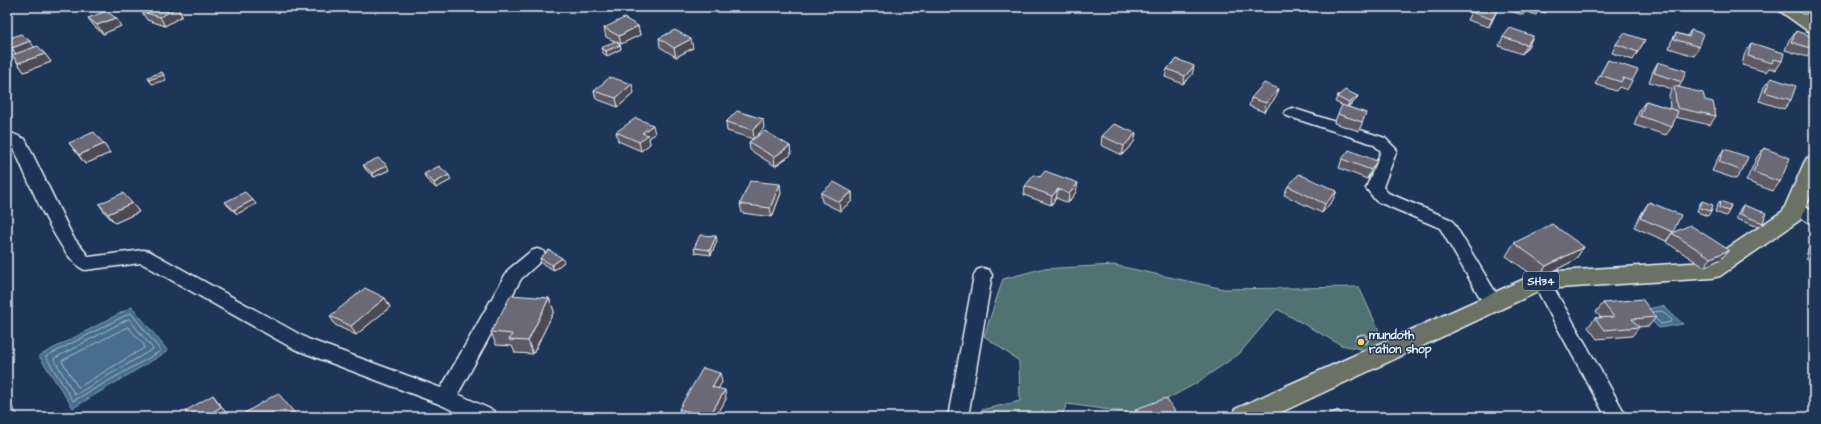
<svg xmlns="http://www.w3.org/2000/svg" width="1821" height="424" viewBox="0 0 1821 424" font-family="'Architects Daughter',sans-serif">
  <style>
    .green { fill: #517272; stroke: #9cb2b5 }
    .water { fill: #476d8f; stroke: #87a2b9 }
    .lines { fill: none; stroke-linecap: round; stroke-linejoin: round }
    .shore { stroke: #a8bcce; stroke-width: 1 }
    .street-casing { stroke: #e8f1f8; stroke-width: 3 }
    .primary-casing { stroke: #e8f1f8; stroke-width: 3 }
    .street { fill: #1d3557; fill-rule: evenodd }
    .primary { fill: #6b7165; fill-rule: evenodd }
    .wall { fill: #5d5a65; stroke: #e8f1f8 }
    .shaded-wall { fill: #4c4a53; stroke: #e8f1f8 }
    .building { fill: #6c6976; stroke: #e8f1f8 }
    .poi-dot { fill: #ffd166; stroke: #1d3557; stroke-width: 1.5 }
    .labels { text-anchor: middle; dominant-baseline: central; stroke-width: 3; stroke-linejoin: round; paint-order: stroke }
    .shield { fill: #1d3557; stroke: #abb9c8; stroke-width: 1 }
    .shield-label { font-size: 11px; font-weight: bold; fill: #e8f1f8 }
    .poi-label { font-size: 12px; font-weight: bold; fill: #e8f1f8; stroke: #1d3557; text-anchor: start }
  </style>
  <rect width="100%" height="100%" fill="#1d3557"/>
  <filter id="ink" filterUnits="userSpaceOnUse"><feTurbulence type="fractalNoise" baseFrequency=".025" numOctaves="2"/><feDisplacementMap in="SourceGraphic" scale="8" xChannelSelector="R" yChannelSelector="G"/><feConvolveMatrix kernelMatrix="1 2 1 2 8 2 1 2 1" color-interpolation-filters="sRGB"/></filter>
  <g filter="url(#ink)">
    <path class="green" d="M1114,265L1224,289L1359,287L1390,355L1341,345L1277,309L1239,354L1195,384L1139,414L1067,404L1061,417H981V410L1020,401L1019,361L984,336L1003,279L1041,269Z"/>
    <path class="water" d="M1663,306L1683,324L1659,328L1641,310Z
      M132,307L168,351L73,408L39,356Z"/>
    <g class="lines">
      <path class="shore" d="M1653,312L1662,311L1672,320L1671,322L1661,324L1656,319
        M131,313L161,351L73,401L46,357Z
        M129,319L153,349L75,395L54,359Z
        M128,327L144,345V348L79,387L77,386L62,361Z"/>
      <defs>
        <path id="street" d="M1292,108L1385,138L1397,150L1383,187L1388,193L1452,220L1502,303L1500,308L1493,310L1486,308L1440,228L1376,201L1366,188L1381,151L1373,144L1287,116L1284,113L1287,110Z
          M7,131L25,139L27,143L73,237L89,257L143,250L149,251L308,339L441,388L508,270L531,251L537,249L543,251L546,255L543,259L521,279L458,394L494,411L497,417H467L439,404L294,349L141,263L85,270C61,263 24,171 13,146L7,143Z
          M1795,202L1814,211V225L1789,212L1787,208L1789,204Z
          M983,268L989,270L992,275L968,417H948L974,275L977,270Z
          M1541,274L1547,276L1627,417H1606L1532,281L1535,276Z"/>
        <path id="primary" d="M1777,7H1797L1814,19V32L1808,31L1780,11Z
          M1814,156V188L1800,220L1720,276L1712,278L1544,289L1271,417H1232L1235,409L1533,275L1541,272L1707,262L1783,211L1804,163L1807,158Z"/>
      </defs>
      <use href="#street" class="street-casing"/>
      <use href="#primary" class="primary-casing"/>
      <use href="#street" class="street"/>
      <use href="#primary" class="primary"/>
    </g>
    <path class="wall" d="M1509,7H1550L1546,13L1538,11L1536,15L1525,11L1523,15L1507,10Z
      M1596,7H1603L1602,9Z
      M1758,7H1787L1785,10L1777,11L1772,7L1770,10L1763,11Z
      M1793,7H1809L1810,8L1811,7H1814V14L1810,11L1809,14H1802Z
      M177,8L182,16L165,26L147,20L142,12Z
      M1471,12L1494,17L1489,27L1467,20Z
      M88,18L121,26L103,34L94,26Z
      M638,26L640,35L621,44L606,37L604,28Z
      M1691,30L1699,47L1694,56L1669,48L1671,42L1676,33L1687,36Z
      M1796,31L1813,49L1807,57L1785,50L1789,40Z
      M1533,36L1529,45L1522,54L1499,46L1503,37Z
      M659,38L693,48L676,57L660,47Z
      M7,39L34,47L45,54L51,62L24,72L12,55L15,54L7,46Z
      M1645,40L1633,60L1612,53L1616,44Z
      M1751,43L1782,61L1776,70L1769,68L1766,72L1742,65L1745,52Z
      M620,45L621,49L607,56L602,52L601,48Z
      M1608,60L1632,81L1627,90L1619,87L1616,91L1595,84Z
      M1658,62L1682,82L1679,87L1705,100L1716,116L1710,125L1675,117L1672,127L1666,135L1634,125L1640,109L1646,101L1670,109L1669,95L1672,89L1649,82L1653,71Z
      M1167,69L1192,75L1183,84L1165,77Z
      M1771,78L1791,100L1784,109L1759,101L1764,87Z
      M1279,89L1276,97L1264,112L1249,106L1251,98Z
      M594,91L634,93L618,107L596,99Z
      M1358,96L1356,100L1348,107L1366,113L1359,131L1334,123L1338,114L1346,107L1335,102L1337,97Z
      M726,122L764,128L756,137L790,146L791,155L775,166L750,150L749,142L753,139L727,131Z
      M616,132L655,134L649,138L650,144L641,151L618,141Z
      M1136,133L1134,142L1122,155L1101,145L1102,136Z
      M69,143L104,144L110,153L85,164Z
      M1764,148L1780,182L1773,191L1746,181L1757,157Z
      M1724,149L1742,171L1736,179L1712,171L1718,158Z
      M1342,159L1377,161L1373,170L1367,179L1339,168Z
      M363,165L389,170L374,177L366,170Z
      M424,174L451,180L436,188L426,179Z
      M1025,186L1076,192L1068,203L1056,198L1051,205L1024,195Z
      M1288,186L1333,200L1322,213L1284,195Z
      M852,192V201L840,211L822,202L821,193Z
      M781,193L772,217L742,213L740,204Z
      M1702,201L1711,211L1708,216L1697,212L1699,205Z
      M1720,201L1729,211L1726,216L1715,212L1717,205Z
      M225,202L256,204L237,214L228,206Z
      M1649,202L1673,232L1666,241L1634,227L1643,211Z
      M132,203L139,212L115,223L105,213L99,204Z
      M1743,205L1763,223L1759,227L1736,219L1740,209Z
      M1672,233L1721,259L1704,267L1666,242Z
      M717,241L711,255L695,253L694,248Z
      M1514,243L1584,247L1575,260L1538,279L1506,256Z
      M1812,244L1814,245V263L1806,259L1808,249Z
      M540,258L564,262L554,270L541,263Z
      M385,298L390,307L356,335L335,325L330,316Z
      M549,298L554,311L533,354L515,353L512,346L496,345L491,332Z
      M1603,303L1656,317L1649,326L1639,327L1632,336L1597,339L1588,327L1595,318H1601L1596,312Z
      M1357,336L1369,338L1367,343L1360,344L1355,340Z
      M722,382L718,388L726,399L716,417H681L679,409Z
      M1136,409L1179,417H1134Z"/>
    <path class="shaded-wall" d="M130,7H144L133,11Z
      M177,8L182,16L165,26L160,17Z
      M1498,9L1489,27L1492,19Z
      M116,18L121,26L103,34L97,25Z
      M638,26L640,35L621,44L619,36Z
      M1533,36L1529,45L1522,54L1527,45Z
      M691,39L693,48L676,57L674,48Z
      M30,41L36,50L18,57L12,48Z
      M620,45L621,49L607,56L606,51Z
      M45,54L51,62L24,72L18,63Z
      M1194,66L1192,75L1183,84L1185,76Z
      M162,72L166,80L152,84L149,80Z
      M632,84L634,93L618,107L616,98Z
      M1279,89L1276,97L1264,112L1266,103Z
      M1358,96L1356,100L1347,107L1349,103Z
      M763,119L764,128L754,139L753,130Z
      M653,125L655,134L649,138L650,144L641,151L639,142L642,133Z
      M1136,133L1134,142L1122,155L1124,146Z
      M104,144L110,153L85,164L79,155Z
      M790,146L791,155L775,166L774,157Z
      M1377,161L1373,170L1367,179L1371,170Z
      M387,165L389,170L374,177L372,173Z
      M449,175L451,180L436,188L434,183Z
      M1078,183L1076,192L1068,203L1069,194Z
      M780,184L781,193L772,217L770,208Z
      M1058,189L1056,198L1051,205L1052,196Z
      M1337,191L1333,200L1322,213L1325,204Z
      M852,192V201L840,211L839,202Z
      M253,200L256,204L237,214L234,210Z
      M132,203L139,212L115,223L108,214Z
      M716,236L717,241L711,255L710,250Z
      M1584,247L1575,260L1538,279L1546,266Z
      M1729,250L1721,259L1704,267L1711,258Z
      M562,258L564,262L554,270L552,265Z
      M385,298L390,307L356,335L351,326Z
      M549,298L554,311L533,354L528,341Z
      M720,373L722,382L714,396L712,387Z
      M725,390L726,399L716,417H709Z
      M213,395L220,404L228,416L226,417H204Z
      M7,400L18,415L15,417H7Z"/>
    <path class="building" d="M151,7H173L177,8L160,17L142,12Z
      M1474,7H1492L1498,9L1492,19L1471,12Z
      M1802,7H1809L1812,9L1805,10Z
      M106,11L116,18L97,25L88,18Z
      M624,18L638,26L619,36L604,28Z
      M1510,28L1533,36L1527,45L1503,37Z
      M675,30L691,39L674,48L659,38Z
      M1691,30L1704,34L1699,47L1674,39L1676,33L1689,37Z
      M1796,31L1814,37V47L1813,49L1791,42Z
      M1624,33L1645,40L1638,52L1616,44Z
      M21,34L30,41L12,48L7,44V39Z
      M615,41L620,45L606,51L601,48Z
      M1751,43L1784,53L1782,61L1773,59L1772,63L1748,56Z
      M38,46L45,54L18,63L12,55Z
      M1177,59L1194,66L1185,76L1167,69Z
      M1608,60L1638,70L1632,81L1623,78L1621,82L1600,75Z
      M1658,62L1686,71L1682,82L1654,73Z
      M162,72L164,75L149,80L148,77Z
      M610,77L632,84L616,98L594,91Z
      M1771,78L1796,86L1791,100L1765,92Z
      M1264,83L1279,89L1266,103L1251,98Z
      M1674,86L1703,93L1705,100L1713,102L1716,116L1677,108Z
      M1345,90L1358,96L1349,103L1337,97Z
      M1646,101L1678,111L1672,127L1640,116Z
      M1342,105L1366,113L1362,122L1338,114Z
      M737,111L763,119L753,130L726,122Z
      M636,118L653,125L642,133L648,135L639,142L616,132Z
      M1114,124L1136,133L1124,146L1102,136Z
      M765,131L790,146L774,157L749,142Z
      M94,132L104,144L79,155L69,143Z
      M1764,148L1790,158L1780,182L1753,172Z
      M1724,149L1748,157L1742,171L1719,162Z
      M1349,150L1377,161L1371,170L1342,159Z
      M378,158L387,165L372,173L363,165Z
      M439,166L449,175L434,183L424,174Z
      M1045,171L1078,183L1069,194L1058,189L1052,196L1025,186L1034,175L1040,177Z
      M1299,174L1337,191L1325,204L1288,186Z
      M750,181L780,184L770,208L740,204Z
      M834,182L852,192L839,202L821,193Z
      M245,192L253,200L234,210L225,202Z
      M123,193L132,203L108,214L99,204Z
      M1702,201L1713,205L1711,211L1700,208Z
      M1720,201L1731,205L1729,211L1719,208Z
      M1649,202L1681,215L1673,232L1640,218Z
      M1743,205L1766,213L1763,223L1740,214Z
      M1552,224L1584,247L1546,266L1514,243Z
      M1690,225L1729,250L1711,258L1672,233Z
      M700,235L716,236L710,250L694,248Z
      M1812,244L1814,245V256L1810,255Z
      M549,250L562,258L552,265L540,258Z
      M365,288L385,298L351,326L330,316Z
      M511,295L549,298L528,341L509,340L512,334L491,332Z
      M1642,299L1656,317L1632,319L1639,327L1604,330L1595,318L1614,317L1603,303Z
      M1362,334H1364L1369,338L1363,339L1357,336Z
      M703,368L720,373L712,387L725,390L709,417L679,409Z
      M278,393L298,417H238Z
      M213,395L221,407L204,417H189L185,411Z
      M1166,398L1179,417H1141L1136,409Z
      M1338,410L1345,417H1325L1324,416Z"/>
  </g>
  <circle class="poi-dot" cx="1361" cy="342" r="4"/>
  <g class="labels">
    <rect class="shield" x="1523" y="272" width="36" height="18" rx="3"/>
    <g class="shield-label">
      <text x="1541" y="281">SH34</text>
    </g>
    <g class="poi-label">
      <text x="1369" y="335">mundoth<tspan x="1369" dy="14">ration shop</tspan></text>
    </g>
  </g>
  <rect width="1821" height="424" fill="none" stroke="#1d3557" stroke-width="24"/>
  <rect x="12" y="12" width="1797" height="400" fill="none" stroke="#e8f1f8" stroke-width="1.5" filter="url(#ink)"/>
</svg>
